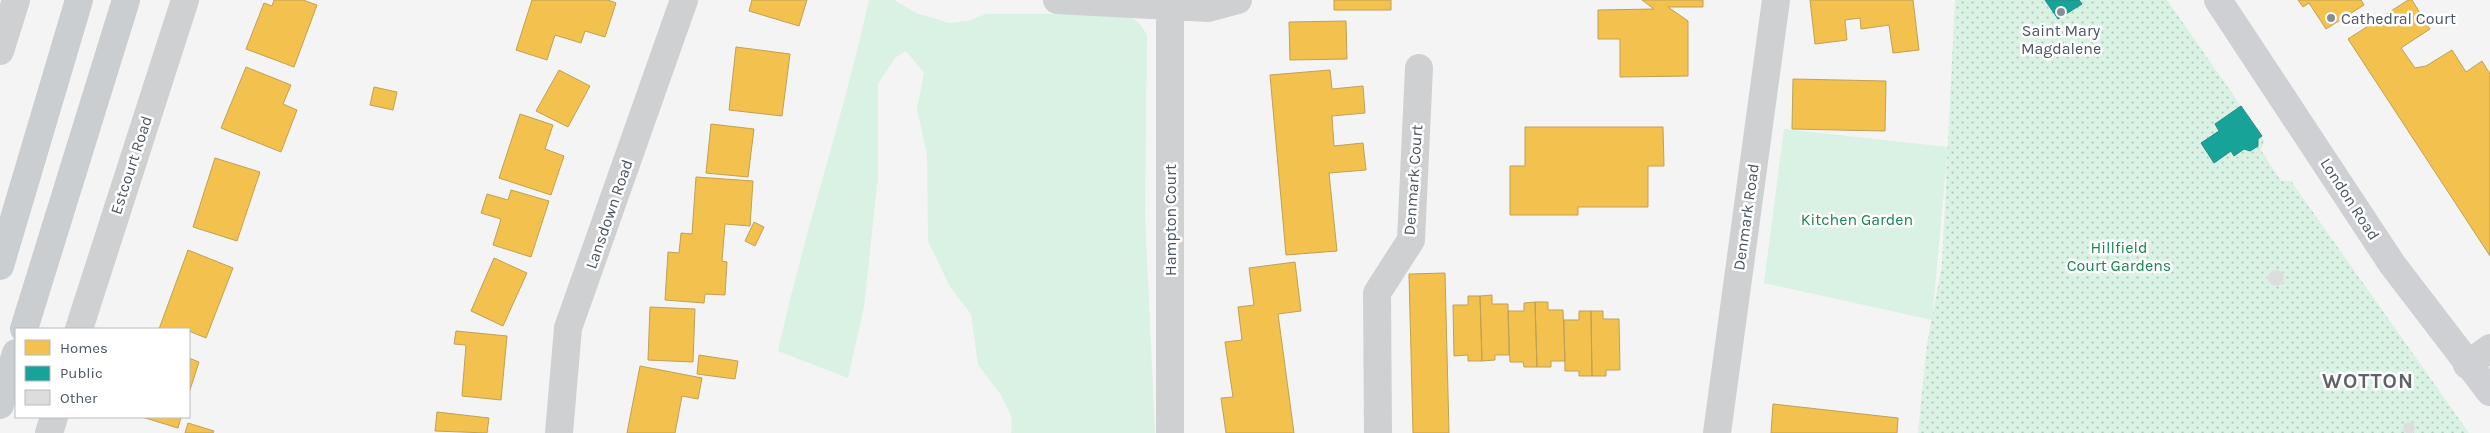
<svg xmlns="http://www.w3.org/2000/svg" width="2490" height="433" viewBox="0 0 2490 433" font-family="Karla,sans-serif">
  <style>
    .green { fill: #d9f2e3 }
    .park { fill: url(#park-dots) }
    .homes { fill: #f2c14e; stroke: #c0a154 }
    .public { fill: #17a398; stroke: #268c88 }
    .building { fill: #ddddde; stroke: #e5e6e7 }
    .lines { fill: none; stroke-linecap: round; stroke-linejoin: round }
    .minor { stroke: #ced0d2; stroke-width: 28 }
    .tertiary { stroke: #ced0d2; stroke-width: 28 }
    .secondary { stroke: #ced0d4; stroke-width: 28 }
    .primary { stroke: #caced1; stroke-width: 28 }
    .poi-dot { fill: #868d94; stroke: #fff; stroke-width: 2 }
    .labels { text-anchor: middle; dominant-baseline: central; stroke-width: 5; stroke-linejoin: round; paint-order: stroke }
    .poi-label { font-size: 16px; fill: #4a5661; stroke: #fff; text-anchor: start }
    .street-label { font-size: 16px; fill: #4a5661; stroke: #fff }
    .park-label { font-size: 16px; fill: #17864f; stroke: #fff }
    .district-label { font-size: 21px; font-weight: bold; letter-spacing: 1px; fill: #5f6368; stroke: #fff }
  </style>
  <defs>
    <pattern id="park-dots" width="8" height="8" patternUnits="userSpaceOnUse" patternTransform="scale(1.25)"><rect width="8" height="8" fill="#d9f2e3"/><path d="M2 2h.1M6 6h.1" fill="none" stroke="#b2c7bb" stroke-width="1.8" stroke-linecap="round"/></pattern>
  </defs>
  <rect width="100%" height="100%" fill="#f4f4f4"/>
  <path class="green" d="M869,0H894L916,13L949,23L968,21L986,14H1113C1131,16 1138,18 1147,35L1145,215L1155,433H1011L1012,418L1001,395L978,365L971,314L950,287L928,241L927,155L917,109L924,73L906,51L895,58L878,84V177L864,307L848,378L778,351C804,233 843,118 869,0Z
    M1784,129L1948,147L1932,320L1764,283Z"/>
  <path class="park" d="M1955,0H2167L2255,126L2264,141L2261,150L2281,181H2291L2469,433H1918L1927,344L1942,265Z"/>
  <path class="homes" d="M274,0H303L317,5L294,67L246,49L264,3L272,6Z
    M532,0H608L616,3L605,37L585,31L581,43L555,35L547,60L516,50Z
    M752,0H807L799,26L749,11Z
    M1334,0H1391V10H1334Z
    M1642,0H1703V7H1668L1688,21V76L1620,77V39H1598V10L1654,9Z
    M1810,0H1913L1919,50L1893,53L1889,25L1861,29L1860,18L1845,20L1847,40L1815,44Z
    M2298,0H2361L2364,5L2326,29L2309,3L2303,7Z
    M2408,0H2412L2430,29L2401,48L2415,68L2426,66L2452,50L2466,72L2482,61L2490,74V256L2348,39Z
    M1346,21L1347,59L1290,60L1289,22Z
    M736,47L790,54L782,116L729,110Z
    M246,67L291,85L283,104L297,110L281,152L221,128Z
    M559,70L590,86L568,127L536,111Z
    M1330,70L1332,89L1363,86L1365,113L1332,116L1334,146L1363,143L1366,170L1329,173L1337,251L1286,255L1270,75Z
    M1793,79L1886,81L1885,131L1792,129Z
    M374,87L397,92L393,110L370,105Z
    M520,114L553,125L545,149L564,156L551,195L499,178Z
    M711,124L754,129L748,177L706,173Z
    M1525,127H1663L1664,166H1648V207H1578V215H1510V166H1525Z
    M215,158L260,172L237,241L193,227Z
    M696,177L753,181L750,226L725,224L722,261L727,262L725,295L705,294L704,303L665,300L668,252L679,253L681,233L692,234Z
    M511,190L549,201L531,257L493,245L501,219L481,213L487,194L508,200Z
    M754,222L764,227L755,246L745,241Z
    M188,250L233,268L206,338L189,331V329H159Z
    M494,258L527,273L503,326L471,311Z
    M1295,262L1301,311L1278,314L1294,433H1226L1221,398L1233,397L1225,342L1242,340L1238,307L1254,305L1249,268Z
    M1445,273L1449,433H1413L1409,274Z
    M1492,295V304H1508L1509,355H1495V360L1482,361L1480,296Z
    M1468,296H1480L1482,361H1468V355L1454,356L1453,305H1468Z
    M1535,302H1548V310H1563L1565,361H1551V367H1537Z
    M1535,302L1537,367H1524L1523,362H1510L1508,311H1524V303Z
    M650,307L695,309L693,362L648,360Z
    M1579,311H1591L1592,376H1579V371H1565L1564,320H1579Z
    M1591,311H1603V319H1619L1620,370H1606V376H1592Z
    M456,331L507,336L501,400L462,396L466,345L454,344Z
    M699,355L738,361L735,379L697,374Z
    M189,358L199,362L189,393Z
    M640,366L702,378L698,399L682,396L675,433H627Z
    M1773,404L1898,418L1897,433H1771Z
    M437,412L489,418L487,433L435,431Z
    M142,417H181L178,428Z
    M188,423L214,431L213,433H185Z"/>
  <path class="public" d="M2045,0H2079L2082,4L2058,19Z
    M2241,106L2262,136L2258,139V146L2250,151L2244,149L2234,156L2231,151L2214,163L2201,143L2219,131L2215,124Z"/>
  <path class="building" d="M2268 278a8 8 0 1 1 16 0a8 8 0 1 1-16 0Z
    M2403 428a6 6 0 1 1 12 0a6 6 0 1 1-12 0Z"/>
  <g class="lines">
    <path class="minor" d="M1057,0L1208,8L1238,0
      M1170,7V433
      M0,51L16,0
      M79,329L185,0
      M2467,365L2490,348
      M49,433L54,417
      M559,433L568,328L684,0
      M1378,433L1377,293L1411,240L1419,68"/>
    <path class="tertiary" d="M1717,433L1776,0"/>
    <path class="secondary" d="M2218,0L2392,264L2490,392"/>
    <path class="primary" d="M0,266L79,0
      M24,329L126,0
      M0,405L16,353"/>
  </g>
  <g class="poi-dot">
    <circle cx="2061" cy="12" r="5"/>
    <circle cx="2331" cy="18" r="5"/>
  </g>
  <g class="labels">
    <g class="poi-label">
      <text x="2341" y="18">Cathedral Court</text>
      <text x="2061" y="30" text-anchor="middle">Saint Mary<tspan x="2061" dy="18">Magdalene</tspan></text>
    </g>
    <g class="street-label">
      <text transform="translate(131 165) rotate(-72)">Estcourt Road</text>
      <text transform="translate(1413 180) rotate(-86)">Denmark Court</text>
      <text transform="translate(2350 199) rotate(57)">London Road</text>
      <text transform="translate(609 214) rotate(-71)">Lansdown Road</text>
      <text transform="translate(1746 217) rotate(-82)">Denmark Road</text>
      <text transform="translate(1170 220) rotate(-90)">Hampton Court</text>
    </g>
    <g class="park-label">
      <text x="1857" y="219">Kitchen Garden</text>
      <text x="2119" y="247">Hillfield<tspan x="2119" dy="18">Court Gardens</tspan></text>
    </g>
    <g class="district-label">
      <text x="2368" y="381">WOTTON</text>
    </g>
  </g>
  <rect x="15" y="328" width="175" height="90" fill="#ffffff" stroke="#b7bbc0"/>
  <rect x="25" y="340" width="25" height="15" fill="#f2c14e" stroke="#b7bbc0"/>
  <text x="60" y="353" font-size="15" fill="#4a5661">Homes</text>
  <rect x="25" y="366" width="25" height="15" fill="#17a398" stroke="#b7bbc0"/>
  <text x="60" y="378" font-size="15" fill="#4a5661">Public</text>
  <rect x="25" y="390" width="25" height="15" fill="#ddddde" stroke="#b7bbc0"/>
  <text x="60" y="403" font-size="15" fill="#4a5661">Other</text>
</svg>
